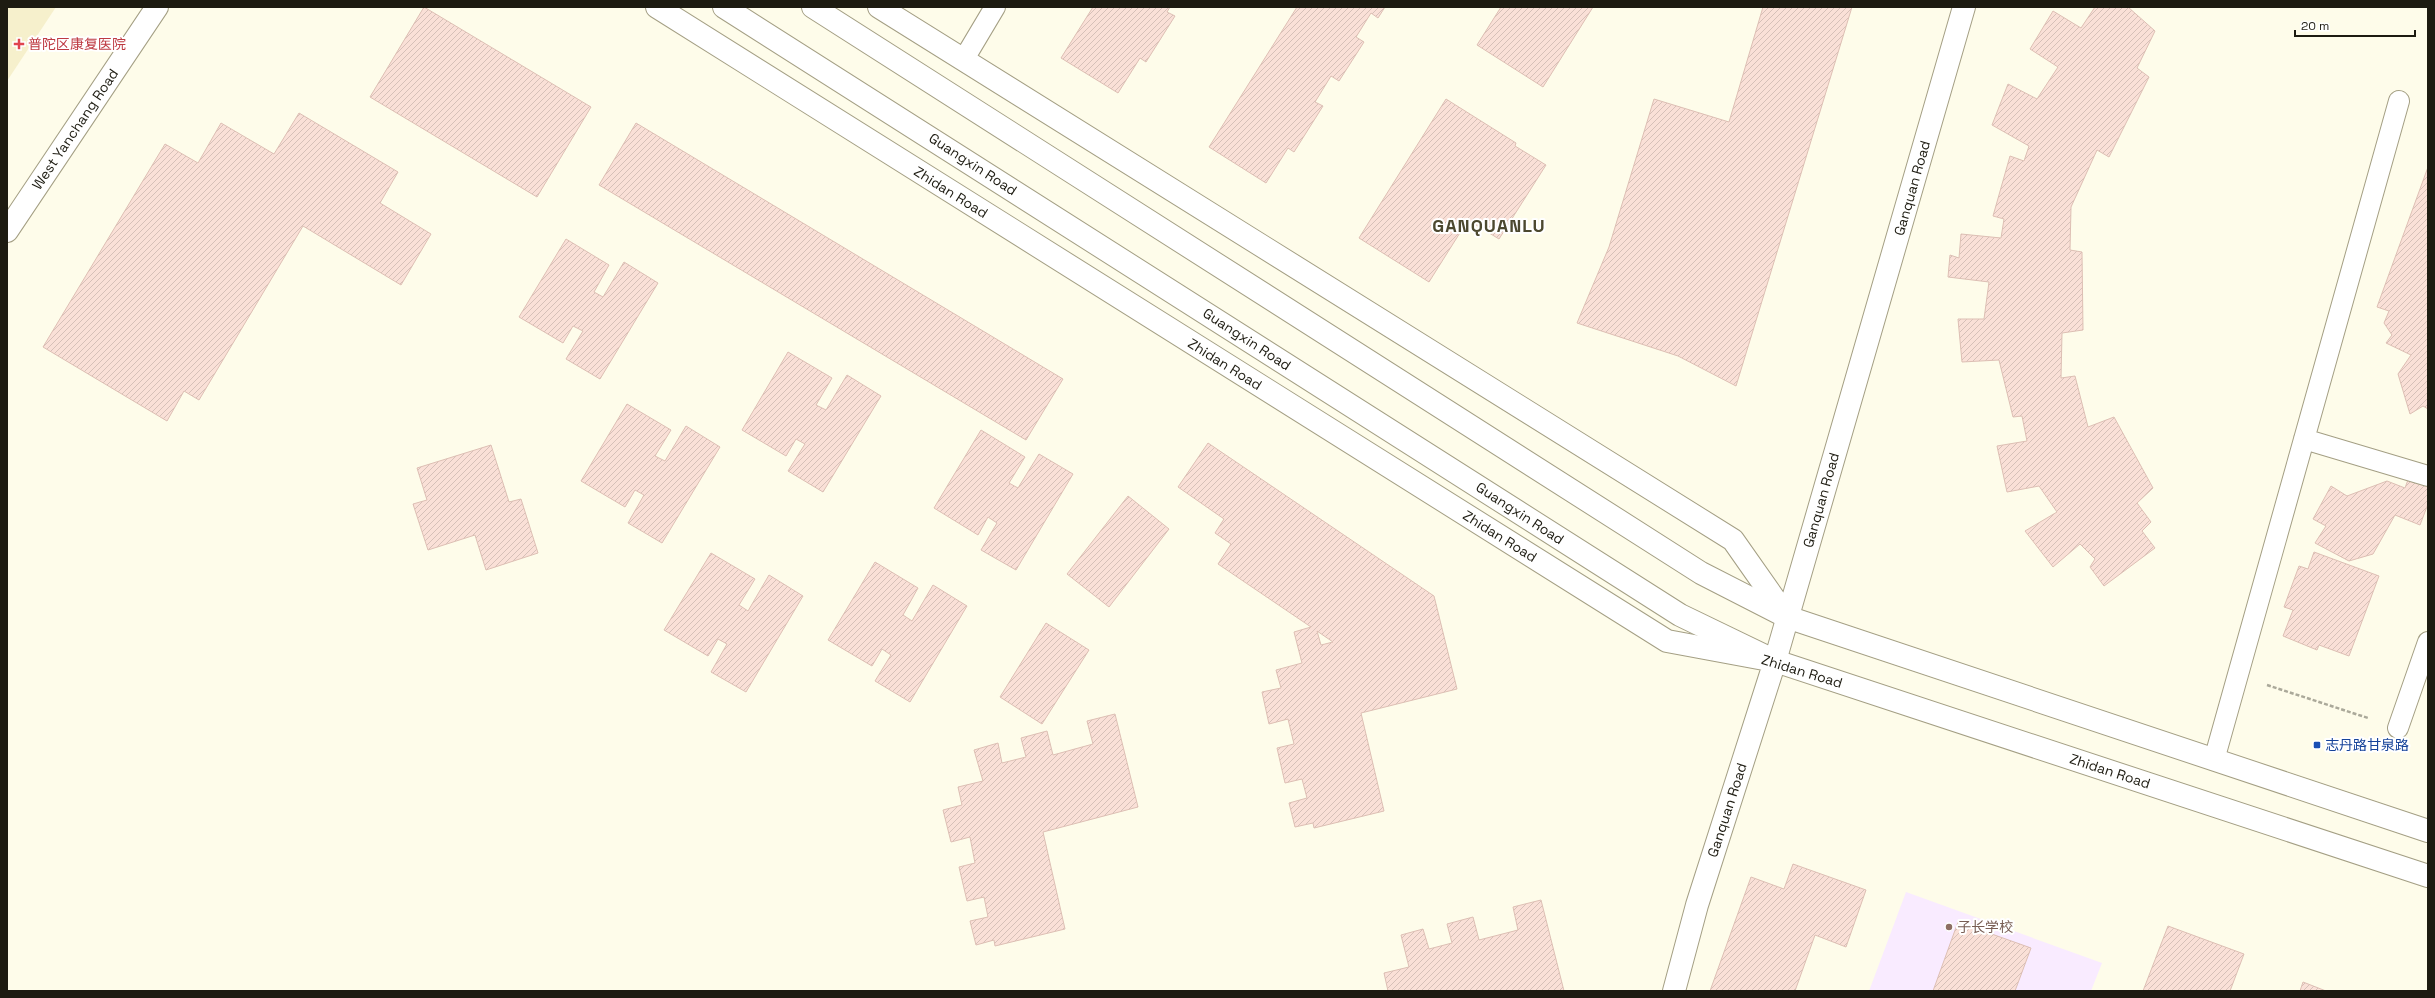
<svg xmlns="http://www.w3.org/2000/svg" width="2435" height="998" viewBox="0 0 2435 998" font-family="'Space Grotesk','Noto Sans SC',sans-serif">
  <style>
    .built { fill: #f6f0cc }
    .education { fill: #f9ebff }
    .building { fill: url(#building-hatch); stroke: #ddbfb4; fill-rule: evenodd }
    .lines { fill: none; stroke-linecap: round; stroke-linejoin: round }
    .service-casing { stroke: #a49f84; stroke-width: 22 }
    .minor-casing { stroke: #a49f84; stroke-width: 24 }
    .tertiary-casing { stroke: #a49f84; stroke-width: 24 }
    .primary-casing { stroke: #a49f84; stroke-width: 24 }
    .path { stroke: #aba99a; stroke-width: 2.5; stroke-dasharray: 4 2; stroke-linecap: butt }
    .service { stroke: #fff; stroke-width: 20 }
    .minor { stroke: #fff; stroke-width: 22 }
    .tertiary { stroke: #fff; stroke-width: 22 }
    .primary { stroke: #fff; stroke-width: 22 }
    .health-dot { fill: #e0444e; stroke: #fff; stroke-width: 1.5 }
    .transit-dot { fill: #1a4fb4; stroke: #fff; stroke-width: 1.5 }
    .education-dot { fill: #8d6e63; stroke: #fff; stroke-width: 1.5 }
    .labels { text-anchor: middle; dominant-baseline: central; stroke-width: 4; stroke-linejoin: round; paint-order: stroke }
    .health-label { font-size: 14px; fill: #be3a42; stroke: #fff; text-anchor: start }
    .street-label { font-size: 14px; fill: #1d1b11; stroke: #fff }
    .transit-label { font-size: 14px; fill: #164399; stroke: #fff; text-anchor: start }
    .education-label { font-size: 14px; fill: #785e54; stroke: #fff; text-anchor: start }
    .district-label { font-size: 18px; font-weight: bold; letter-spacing: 1px; fill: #4c482f; stroke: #fff }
  </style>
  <defs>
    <pattern id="building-hatch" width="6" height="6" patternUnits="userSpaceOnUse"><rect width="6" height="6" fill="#fae0d7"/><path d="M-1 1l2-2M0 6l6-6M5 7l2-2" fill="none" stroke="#d6c0b8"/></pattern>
  </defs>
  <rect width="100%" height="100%" fill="#fefcea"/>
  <path class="built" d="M7,7H56L7,81Z"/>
  <path class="education" d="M1906,892L2102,963L2091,991H1869Z"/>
  <path class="building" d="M424,7L591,107L537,197L370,97Z
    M1093,7H1170L1167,12L1175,16L1146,62L1140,58L1118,93L1061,58Z
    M1297,7H1385L1378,18L1371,13L1356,37L1364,42L1339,81L1331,76L1315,102L1323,106L1294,152L1288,148L1266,183L1209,147Z
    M1501,7H1593L1543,87L1477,45Z
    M1763,7H1852L1736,386L1678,356L1577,323L1609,247L1654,99L1729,122Z
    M2095,7H2128L2155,31L2137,68L2149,77L2109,157L2097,150L2071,207L2070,250L2082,252L2083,330L2062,333L2061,378L2075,376L2088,427L2114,417L2153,488L2137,503L2151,522L2142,531L2155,548L2104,586L2090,567L2095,559L2080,544L2053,567L2025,531L2057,512L2039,486L2007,492L1997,446L2027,441L2022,416L2013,417L1999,360L1962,362L1958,319H1984L1989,282L1948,277L1950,255L1959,258L1961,234L2001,238L2004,219L1993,216L2010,156L2024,161L2029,146L1992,125L2008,84L2037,99L2058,67L2030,49L2053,11L2081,28Z
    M1446,99L1516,143L1515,146L1546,165L1499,239L1468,220L1429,282L1359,238Z
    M299,113L398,172L380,203L431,234L401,285L303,226L199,400L184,391L167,421L43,347L165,144L198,163L221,123L274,154Z
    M636,123L1063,379L1026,440L599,185Z
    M2428,167V409L2423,406L2410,414L2398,374L2411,355L2386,343L2392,335L2384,323L2389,311L2377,307Z
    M566,239L609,265L594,292L603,297L624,262L658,283L600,379L566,359L583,331L573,326L563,343L519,317Z
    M788,352L832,378L816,405L826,410L847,375L881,396L823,492L788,471L805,444L796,439L786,456L742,430Z
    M627,404L671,430L655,456L665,461L686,426L720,447L662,543L628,523L644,495L635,490L625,507L581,481Z
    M981,430L1025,457L1009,483L1018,488L1039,454L1073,474L1016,570L981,550L997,523L988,517L978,535L934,508Z
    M1208,443L1434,596L1457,689L1361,713L1384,811L1314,828L1313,823L1295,827L1289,803L1307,798L1302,779L1285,783L1277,748L1294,744L1288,719L1269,724L1262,692L1281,688L1276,670L1302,663L1294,632L1311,627L1218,564L1231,544L1215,533L1224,519L1178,487ZM1317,631L1333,642L1321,645Z
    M491,445L509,502L521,499L538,553L486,570L475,535L428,550L413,504L427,500L417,468Z
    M2409,477L2428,484V504L2420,525L2395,515L2373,554L2349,561L2315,543L2326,526L2313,519L2331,486L2347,496L2387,481L2405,488Z
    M1128,496L1169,529L1109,607L1067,574Z
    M2314,552L2379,576L2349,656L2319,645L2317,650L2283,636L2293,610L2284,607L2299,566L2308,569Z
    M711,553L755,579L739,605L748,611L769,575L803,596L746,692L711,672L727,644L718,639L708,656L664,630Z
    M875,562L918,588L903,615L912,621L933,585L967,606L910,702L875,681L891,655L882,649L872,666L828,640Z
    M1046,623L1089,650L1042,724L1000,697Z
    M1115,714L1138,807L1043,832L1065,929L995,946L994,940L976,945L970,921L988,917L984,897L967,901L959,867L975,863L970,837L951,842L943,810L962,805L958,787L983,781L974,750L998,743L1002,763L1026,757L1021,738L1047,731L1053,755L1093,744L1087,721Z
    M1793,864L1866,890L1846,947L1815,935L1795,991H1710L1751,877L1784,889Z
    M1541,900L1564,991H1388L1384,973L1409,967L1401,935L1423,929L1429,949L1452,943L1447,924L1473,917L1479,940L1518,930L1513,907Z
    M1958,922L2031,948L2015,991H1933Z
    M2168,926L2244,954L2230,991H2143Z
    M2303,982L2326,991H2300Z"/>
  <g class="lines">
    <defs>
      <path id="service" d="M964,59L995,7
        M2304,439L2428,476
        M2398,728L2428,642
        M2214,760L2399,101"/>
      <path id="minor" d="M657,7L1667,641L1764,659
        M879,7L1733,540L1787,617
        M1674,991L1697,905L1775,661L1964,7"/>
      <path id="tertiary" d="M7,231L157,7"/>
      <path id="primary" d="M724,7L1680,615L1775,661L2428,876
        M813,7L1701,573L1787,617L2428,831"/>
    </defs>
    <use href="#service" class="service-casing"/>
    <use href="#minor" class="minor-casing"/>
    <use href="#tertiary" class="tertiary-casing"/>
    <use href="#primary" class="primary-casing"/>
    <path class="path" d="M2267,685L2368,718"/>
    <use href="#service" class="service"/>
    <use href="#minor" class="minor"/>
    <use href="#tertiary" class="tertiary"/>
    <use href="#primary" class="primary"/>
  </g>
  <path class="health-dot" d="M17 38h4v4h4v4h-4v4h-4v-4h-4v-4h4z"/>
  <rect class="transit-dot" x="2313" y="741" width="8" height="8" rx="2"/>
  <circle class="education-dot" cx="1949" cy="927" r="4"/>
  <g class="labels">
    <g class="health-label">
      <text x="28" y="44">普陀区康复医院</text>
    </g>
    <g class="street-label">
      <text transform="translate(75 129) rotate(-56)">West Yanchang Road</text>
      <text transform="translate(973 164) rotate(33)">Guangxin Road</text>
      <text transform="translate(1912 188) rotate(-74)">Ganquan Road</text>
      <text transform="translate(951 192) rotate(32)">Zhidan Road</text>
      <text transform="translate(1247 339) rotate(33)">Guangxin Road</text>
      <text transform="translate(1225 364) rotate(32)">Zhidan Road</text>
      <text transform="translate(1821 500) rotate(-74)">Ganquan Road</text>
      <text transform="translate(1520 513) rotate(33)">Guangxin Road</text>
      <text transform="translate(1500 536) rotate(32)">Zhidan Road</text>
      <text transform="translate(1802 671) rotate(17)">Zhidan Road</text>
      <text transform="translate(2110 771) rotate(18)">Zhidan Road</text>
      <text transform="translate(1727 810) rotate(-72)">Ganquan Road</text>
    </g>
    <g class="transit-label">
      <text x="2325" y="745">志丹路甘泉路</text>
    </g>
    <g class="education-label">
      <text x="1957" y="927">子长学校</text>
    </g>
    <g class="district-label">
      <text x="1489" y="225">GANQUANLU</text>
    </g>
  </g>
  <rect width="2435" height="998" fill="none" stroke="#1d1b11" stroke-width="16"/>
  <path d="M2295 30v6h120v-6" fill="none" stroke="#1d1b11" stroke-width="2"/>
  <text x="2301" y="30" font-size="12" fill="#1d1b11" stroke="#ffffff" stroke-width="3" paint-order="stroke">20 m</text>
</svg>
